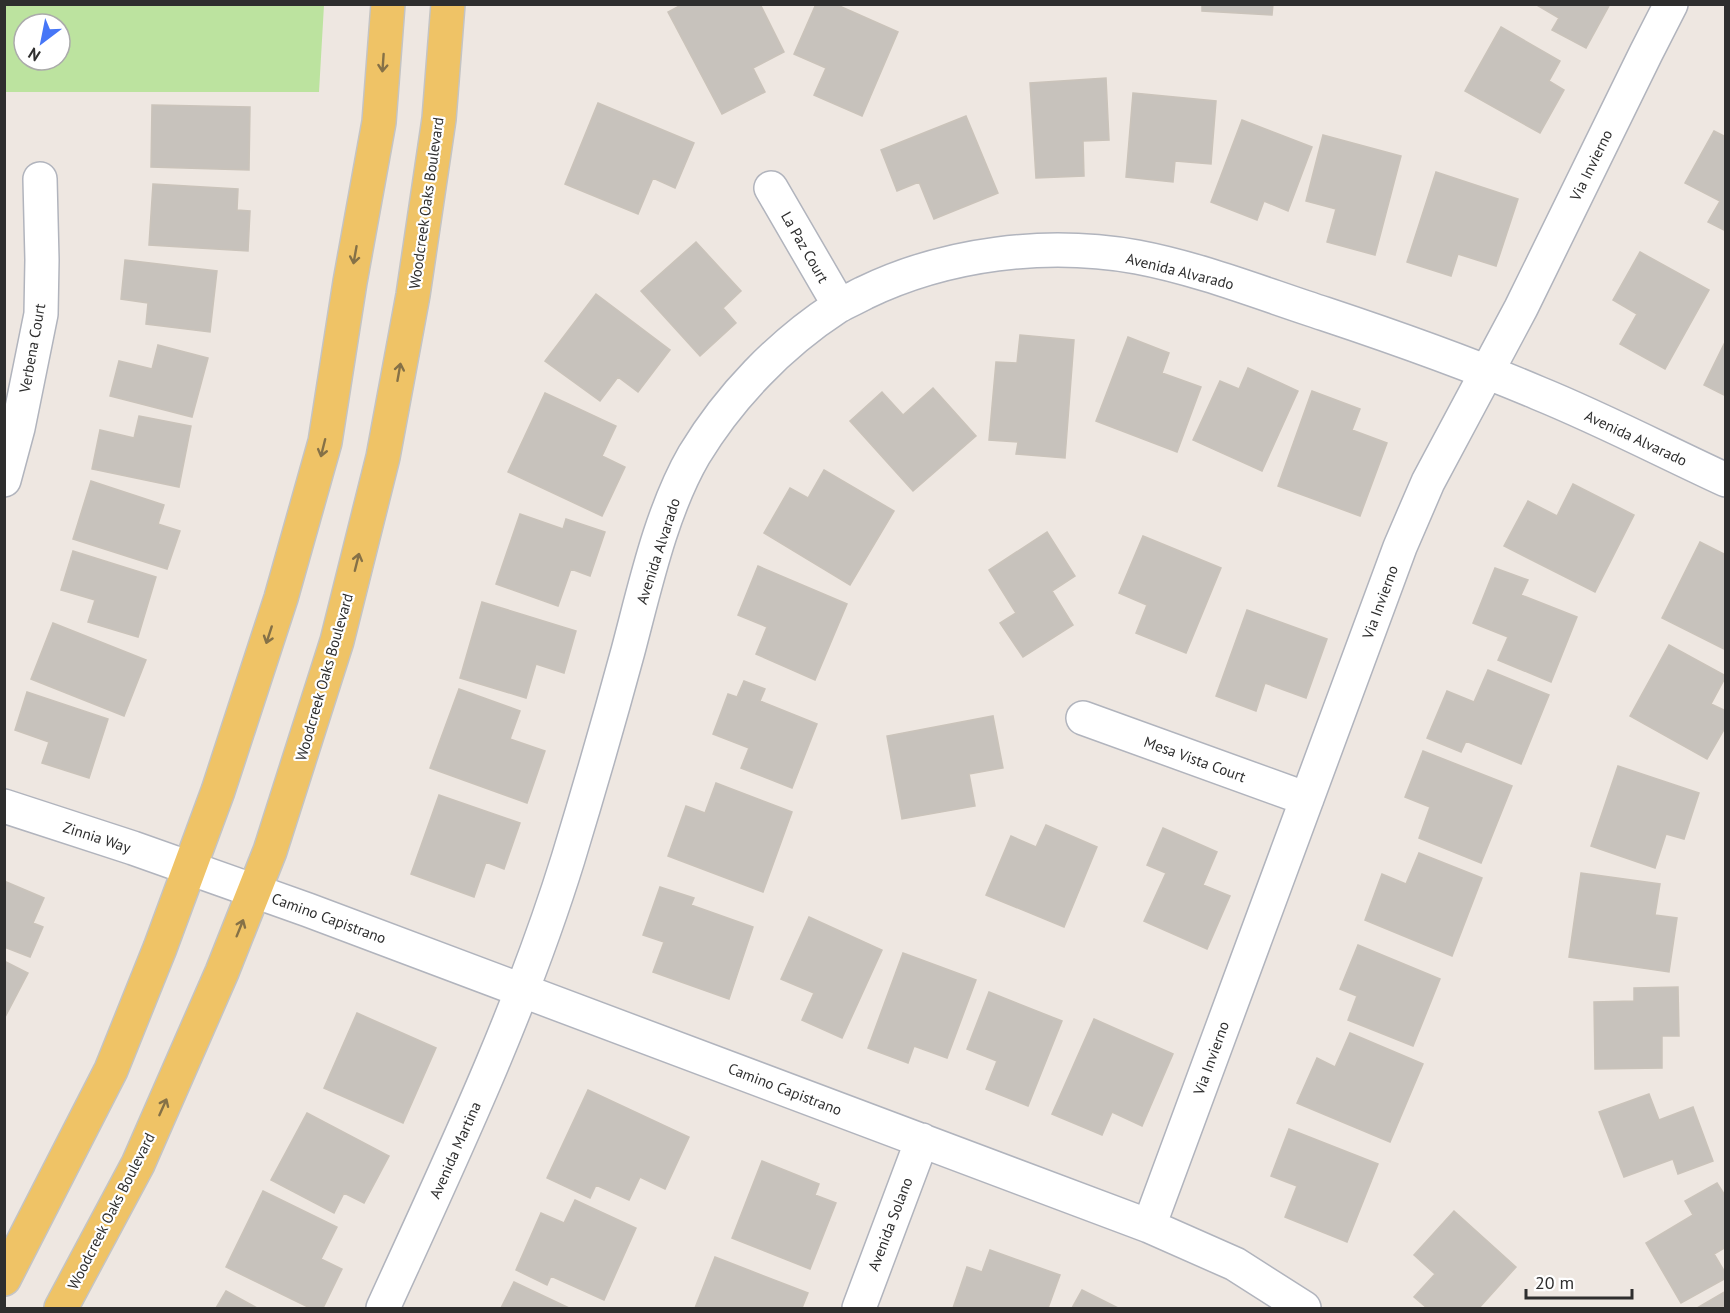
<svg xmlns="http://www.w3.org/2000/svg" width="1730" height="1313" viewBox="0 0 1730 1313" font-family="'PT Sans',sans-serif">
  <style>
    .green { fill: #bce39f; fill-rule: evenodd }
    .building { fill: #c7c2bc; stroke: #cac3ba; stroke-width: 1.5 }
    .lines { fill: none; stroke-linecap: round; stroke-linejoin: round }
    .minor-casing { stroke: #b1b4bd; stroke-width: 36 }
    .major-casing { stroke: #c4c4c4; stroke-width: 36 }
    .minor { stroke: #fff; stroke-width: 33 }
    .major { stroke: #efc366; stroke-width: 33 }
    .oneway { stroke: #857147 }
    .labels { text-anchor: middle; dominant-baseline: central; stroke-width: 4.5; stroke-linejoin: round; paint-order: stroke }
    .street-label { font-size: 15px; fill: #2e2e2e; stroke: #fff }
  </style>
  <rect width="100%" height="100%" fill="#eee7e1"/>
  <path class="green" d="M5,4L324,5L319,92H5ZM24,24H60V60H24Z"/>
  <path class="building" d="M683,4H730V6L734,4H760L784,52L753,68L765,92L722,114L668,12Z
    M816,4H835L898,32L862,116L814,95L826,68L794,54Z
    M1202,4H1273L1272,15L1202,11Z
    M1535,4H1610L1586,48L1552,30L1559,18Z
    M1501,27L1560,61L1549,81L1564,90L1540,133L1465,91Z
    M1106,78L1109,140L1083,141L1084,176L1036,178L1030,83Z
    M1133,93L1216,101L1211,164L1175,161L1173,182L1126,177Z
    M598,103L694,143L675,188L653,178L638,214L565,184Z
    M152,105L250,107L249,170L151,167Z
    M966,116L998,193L934,219L919,182L897,191L881,150Z
    M1242,120L1312,147L1288,211L1264,201L1257,220L1211,202Z
    M1714,131L1726,137V231L1708,222L1720,201L1685,183Z
    M1323,135L1401,156L1375,255L1327,242L1336,209L1306,201Z
    M1436,172L1518,199L1496,266L1458,254L1451,276L1407,262Z
    M153,184L238,189L237,210L250,211L248,251L149,245Z
    M696,242L741,291L723,308L736,323L700,356L641,291Z
    M1640,252L1709,290L1665,369L1620,344L1637,314L1613,300Z
    M125,260L217,271L210,332L146,324L148,303L121,299Z
    M596,294L670,350L638,392L618,377L600,401L545,361Z
    M1020,335L1074,340L1065,458L1016,454L1018,442L989,440L996,362L1017,363Z
    M1128,337L1169,353L1162,373L1201,387L1177,452L1096,421Z
    M1726,340V396L1704,385Z
    M158,345L208,358L192,417L110,396L119,361L152,369Z
    M1248,368L1298,391L1262,471L1193,440L1220,381L1239,389Z
    M933,388L976,436L913,491L850,421L882,392L903,415Z
    M1312,391L1360,409L1352,430L1387,443L1360,516L1278,486Z
    M545,393L616,426L602,456L625,467L602,516L508,472Z
    M139,416L191,426L179,487L92,469L100,430L134,438Z
    M824,470L894,511L850,585L764,533L790,488L808,498Z
    M91,481L164,505L158,524L180,531L167,569L73,539Z
    M1573,484L1634,515L1595,592L1504,546L1528,501L1557,516Z
    M520,514L563,529L566,519L605,532L590,576L571,569L558,606L496,584Z
    M1047,532L1075,576L1052,591L1073,625L1023,657L1000,623L1016,613L989,570Z
    M1143,536L1221,568L1186,653L1136,633L1147,605L1119,593Z
    M1700,542L1726,555V650L1662,618Z
    M73,551L156,577L138,637L88,622L95,600L61,590Z
    M758,566L847,604L815,680L756,654L767,627L738,615Z
    M1495,568L1528,580L1521,595L1577,617L1551,682L1498,660L1508,637L1473,623Z
    M482,602L576,631L564,673L536,664L526,698L460,678Z
    M1247,610L1327,639L1306,698L1265,683L1256,711L1216,696Z
    M53,623L146,660L124,716L31,679Z
    M1669,645L1726,676L1711,704L1726,711V726L1707,759L1630,716Z
    M1488,670L1549,695L1521,764L1466,741L1461,752L1427,738L1447,691L1474,702Z
    M744,681L765,689L760,701L817,724L792,788L741,768L749,748L713,734L728,694L737,697Z
    M459,689L520,711L510,739L545,751L527,803L430,768Z
    M27,692L108,719L89,778L42,763L49,742L15,730Z
    M993,716L1003,768L969,774L975,806L902,819L887,736Z
    M1423,751L1512,786L1481,863L1419,838L1430,807L1405,797Z
    M1618,766L1699,793L1684,839L1666,834L1655,868L1591,846Z
    M716,783L792,812L763,892L668,856L686,806L705,813Z
    M439,795L520,823L504,869L486,862L474,897L411,874Z
    M1046,825L1097,847L1064,927L986,895L1011,836L1036,847Z
    M1163,828L1217,852L1203,885L1230,896L1207,949L1144,921L1166,873L1147,865Z
    M1419,853L1482,878L1452,956L1365,920L1382,874L1406,884Z
    M1581,873L1660,884L1655,915L1677,918L1669,972L1569,957Z
    M4,881L44,898L33,923L43,927L30,957L4,947Z
    M660,887L694,898L691,905L753,927L729,999L653,972L664,942L643,935Z
    M809,917L882,950L842,1038L802,1020L814,993L781,979Z
    M1358,945L1440,979L1413,1046L1348,1020L1357,996L1340,989Z
    M903,953L976,980L947,1058L914,1046L908,1063L868,1048Z
    M4,961L28,973L4,1019Z
    M1678,987L1679,1036H1662V1068L1595,1069L1594,1002L1634,1001V988Z
    M989,992L1062,1021L1028,1106L986,1089L997,1061L967,1049Z
    M357,1013L436,1048L403,1123L324,1088Z
    M1094,1019L1173,1054L1142,1126L1112,1112L1102,1135L1052,1114Z
    M1350,1033L1423,1064L1390,1142L1297,1103L1317,1058L1335,1067Z
    M588,1090L689,1137L665,1189L640,1177L629,1200L596,1185L590,1198L547,1178Z
    M1649,1094L1659,1120L1693,1107L1713,1161L1678,1174L1673,1159L1624,1177L1599,1112Z
    M307,1113L389,1156L364,1203L344,1193L334,1213L271,1180Z
    M1289,1129L1378,1164L1347,1242L1285,1217L1297,1186L1271,1176Z
    M762,1161L819,1184L815,1195L836,1203L810,1269L732,1238Z
    M1717,1183L1726,1197V1247L1714,1254L1726,1274V1278L1681,1303L1646,1243L1693,1215L1685,1201Z
    M263,1191L337,1227L321,1259L342,1269L323,1308H310L226,1267Z
    M575,1200L636,1228L604,1300L551,1276L547,1285L516,1270L541,1213L564,1223Z
    M1454,1211L1516,1267L1479,1308H1427L1414,1297L1435,1274L1414,1255Z
    M990,1250L1060,1275L1048,1308H953L967,1267L982,1272Z
    M715,1257L808,1293L802,1308H695Z
    M514,1282L569,1308H501Z
    M1082,1290L1118,1308H1072Z
    M226,1291L257,1308H216Z
    M1726,1291V1308H1697Z"/>
  <g class="lines">
    <defs>
      <path id="minor" d="M771,188L839,305
        M4,480L18,428L41,314L42,260L40,179
        M1083,718L1307,799
        M4,806L133,848L308,910L1149,1226L1235,1264L1304,1308
        M1149,1226L1400,547L1428,482L1521,308L1646,53L1671,4
        M383,1308C450,1161 520,1014 568,859C589,790 609,721 628,651C645,587 661,512 694,455C729,397 780,344 837,307C845,302 855,298 864,293C947,253 1046,241 1137,257C1201,269 1263,294 1325,314C1397,338 1468,363 1538,393C1602,419 1663,451 1726,480
        M859,1308L922,1140"/>
      <path id="major" d="M4,1279L111,1070L160,948L218,791L281,598L325,442L350,282L379,122L388,4
        M61,1308L138,1164L222,972L270,851L337,641L383,457L413,295L439,119L448,4"/>
    </defs>
    <use href="#minor" class="minor-casing"/>
    <use href="#major" class="major-casing"/>
    <use href="#minor" class="minor"/>
    <use href="#major" class="major"/>
  </g>
  <defs><path id="oneway-shaft" d="M-6 0H5M1.5-3L5.5 0L1.5 3" fill="none" stroke-width="1.6" stroke-linecap="round" stroke-linejoin="round" transform="scale(1.5)"/></defs>
  <g class="oneway">
    <use href="#oneway-shaft" transform="translate(383 63) rotate(94)"/>
    <use href="#oneway-shaft" transform="translate(355 255) rotate(100)"/>
    <use href="#oneway-shaft" transform="translate(399 372) rotate(-80)"/>
    <use href="#oneway-shaft" transform="translate(323 448) rotate(104)"/>
    <use href="#oneway-shaft" transform="translate(357 562) rotate(-76)"/>
    <use href="#oneway-shaft" transform="translate(269 635) rotate(108)"/>
    <use href="#oneway-shaft" transform="translate(240 928) rotate(-68)"/>
    <use href="#oneway-shaft" transform="translate(163 1107) rotate(-66)"/>
  </g>
  <g class="labels">
    <g class="street-label">
      <text transform="translate(1591 165) rotate(-64)">Via Invierno</text>
      <text transform="translate(426 203) rotate(-82)">Woodcreek Oaks Boulevard</text>
      <text transform="translate(805 247) rotate(60)">La Paz Court</text>
      <text transform="translate(1180 271) rotate(14)">Avenida Alvarado</text>
      <text transform="translate(32 348) rotate(-80)">Verbena Court</text>
      <text transform="translate(1636 438) rotate(25)">Avenida Alvarado</text>
      <text transform="translate(658 551) rotate(-72)">Avenida Alvarado</text>
      <text transform="translate(1380 602) rotate(-70)">Via Invierno</text>
      <text transform="translate(324 677) rotate(-74)">Woodcreek Oaks Boulevard</text>
      <text transform="translate(1195 759) rotate(20)">Mesa Vista Court</text>
      <text transform="translate(97 837) rotate(18)">Zinnia Way</text>
      <text transform="translate(329 918) rotate(20)">Camino Capistrano</text>
      <text transform="translate(1211 1058) rotate(-70)">Via Invierno</text>
      <text transform="translate(785 1089) rotate(21)">Camino Capistrano</text>
      <text transform="translate(455 1150) rotate(-66)">Avenida Martina</text>
      <text transform="translate(111 1211) rotate(-63)">Woodcreek Oaks Boulevard</text>
      <text transform="translate(890 1224) rotate(-69)">Avenida Solano</text>
    </g>
  </g>
  <rect width="1730" height="1313" fill="none" stroke="#2e2e2e" stroke-width="12"/>
  <g transform="translate(42 42) rotate(212)"><circle r="28" fill="#ffffff" stroke="#ababab" stroke-width="1.5"/>
  <path d="M0-4.5L10 22L0 15L-10 22Z" fill="#4676f7"/>
  <text y="-9" font-size="16" font-weight="bold" text-anchor="middle" fill="#2e2e2e">N</text>
  </g>
  <path d="M1526 1289v9h106v-9" fill="none" stroke="#2e2e2e" stroke-width="3"/>
  <text x="1535" y="1289" font-size="18" fill="#2e2e2e" stroke="#ffffff" stroke-width="4.5" paint-order="stroke">20 m</text>
</svg>
